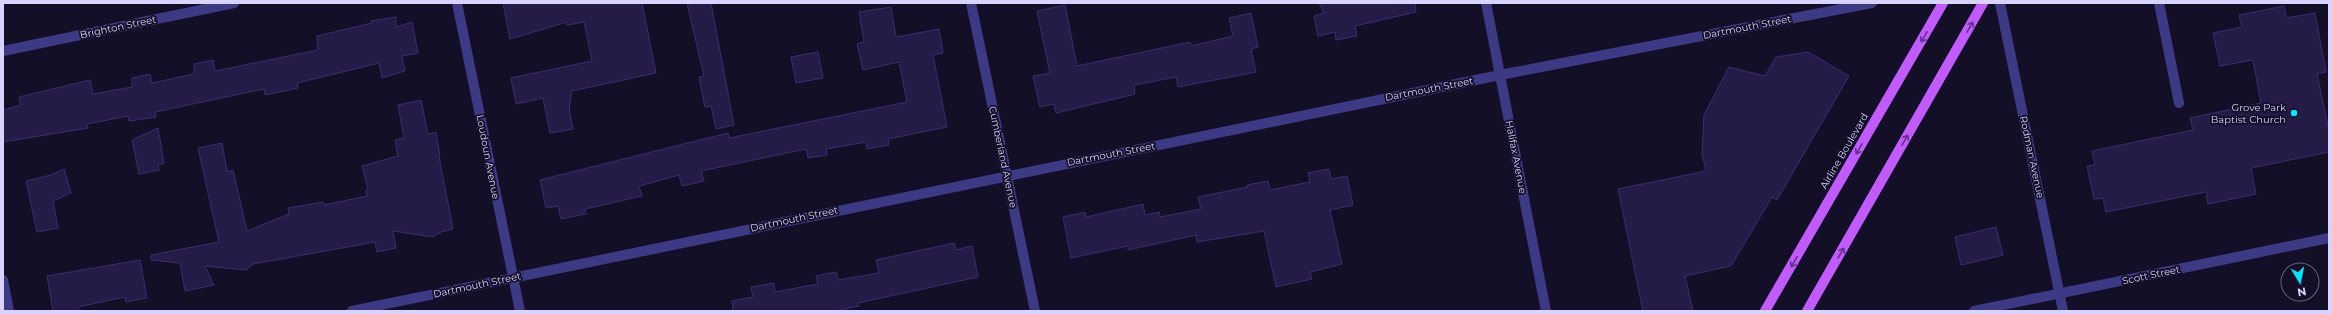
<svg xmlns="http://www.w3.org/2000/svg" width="2332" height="314" viewBox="0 0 2332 314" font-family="Montserrat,sans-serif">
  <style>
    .building { fill: #241b47; stroke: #3b2d73 }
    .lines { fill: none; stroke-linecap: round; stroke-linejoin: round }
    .service { stroke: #3d3a85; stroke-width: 10 }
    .minor { stroke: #3d3a85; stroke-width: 10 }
    .tertiary { stroke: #3d3a85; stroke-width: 10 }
    .primary { stroke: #c25bff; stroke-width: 10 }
    .oneway { stroke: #623188 }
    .poi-dot { fill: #00e5ff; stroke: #130f26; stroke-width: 1.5 }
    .labels { text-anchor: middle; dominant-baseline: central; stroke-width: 3.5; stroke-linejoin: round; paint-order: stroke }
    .street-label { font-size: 10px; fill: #d9d4ff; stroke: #130f26 }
    .poi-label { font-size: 10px; fill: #d9d4ff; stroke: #130f26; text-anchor: end }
  </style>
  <rect width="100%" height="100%" fill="#130f26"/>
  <path class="building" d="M503,3H642L656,73L572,91L569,109L573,129L550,133L543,98L516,104L511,78L592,61L584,22L567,25V22L510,39Z
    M687,3H711L734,125L716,129L711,106L705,107L699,77L704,76Z
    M1319,3H1415L1416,12L1355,26L1357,36L1336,40L1335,32L1318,36L1314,16L1324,13Z
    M1065,5L1077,66L1190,42L1191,46L1233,36L1229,18L1251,13L1258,47L1251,49L1256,72L1178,87L1176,77L1134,85L1135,94L1056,113L1054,104L1040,107L1033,76L1050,73L1037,11Z
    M2284,6L2286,18L2315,13L2326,72L2317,74L2329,132V152L2251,168L2256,194L2208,204L2206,192L2106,212L2103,198L2094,199L2087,166L2095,165L2092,151L2193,130L2190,118L2261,103L2253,60L2220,66L2213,33L2242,27L2239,15Z
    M891,7L896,37L939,29L943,53L933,55L947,127L888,139L889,145L867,149L866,142L826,149L827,155L808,158L806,149L701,171L704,181L682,186L679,175L639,186L642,196L585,209L586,214L561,219L558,206L546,208L540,180L728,133L729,138L907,102L899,62L863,70L857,44L864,42L859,12Z
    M396,17V27L412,22L418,53L402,56L405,71L382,78L379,63L297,83L298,88L265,95L264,89L155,112L156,117L129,121L128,116L87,124L88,128L3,142V110L21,105L19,97L90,80L93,94L132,87V78L150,74L152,83L194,74V64L213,60L215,71L318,50L317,36L372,23L371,21Z
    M818,52L823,78L796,83L791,57Z
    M1808,52L1849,76L1777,200L1772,197L1731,266L1685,276L1693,311H1643L1618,189L1706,171L1702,154L1704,115L1729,67L1765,76L1776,57Z
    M421,100L428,134L436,132L440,156L439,157L453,229L441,232L433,237L393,231L396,248L377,252L375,242L253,264L246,270L205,266L214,285L185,291L180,263L151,260V255L219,242L198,148L222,143L227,172L233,170L247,231L289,214L288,208L323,202L324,205L367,196L366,190L368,189L362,166L398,156L395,140L404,138L398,105Z
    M158,128L164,163L158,165L159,170L139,174L132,140Z
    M64,169L71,193L53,201L58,228L37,232L26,181L51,175Z
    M1329,169L1331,179L1347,176L1353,205L1330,210L1342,264L1310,272L1312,279L1276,287L1264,231L1197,242L1196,235L1128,250V246L1071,258L1063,217L1085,212L1086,217L1143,204L1145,215L1159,212L1160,217L1201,209L1198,197L1248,187L1247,185L1268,181L1270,190L1310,182L1308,173Z
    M1996,227L2003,255L1961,265L1955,237Z
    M954,243L956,250L972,246L978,277L858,303L859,306L836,311H733L732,301L753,297L751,287L774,283L775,292L818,284L816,276L836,272L838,280L879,273L876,260Z
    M140,260L147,298L126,302L125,297L78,307V311H53L47,276Z"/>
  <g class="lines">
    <path class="service" d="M2159,3L2179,103"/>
    <path class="minor" d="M457,3L520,311
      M971,3L1035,311
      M1486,3L1546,311
      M3,51L234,3
      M3,280L9,311
      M352,311L1500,75L1872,3
      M1974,311L2329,238"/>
    <path class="tertiary" d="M2000,3L2063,311"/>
    <path class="primary" d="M1765,311L1943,3
      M1807,311L1983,3"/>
  </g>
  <defs><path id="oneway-shaft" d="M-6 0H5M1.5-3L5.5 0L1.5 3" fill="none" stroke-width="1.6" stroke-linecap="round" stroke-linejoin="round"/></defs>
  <g class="oneway">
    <use href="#oneway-shaft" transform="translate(1970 27) rotate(-60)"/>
    <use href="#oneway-shaft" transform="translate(1924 37) rotate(120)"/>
    <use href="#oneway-shaft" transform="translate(1905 140) rotate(-60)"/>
    <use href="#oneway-shaft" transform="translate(1859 149) rotate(120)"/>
    <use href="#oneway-shaft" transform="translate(1841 253) rotate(-60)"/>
    <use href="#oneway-shaft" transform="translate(1794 262) rotate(120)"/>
  </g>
  <circle class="poi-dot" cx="2294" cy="113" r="4"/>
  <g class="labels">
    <g class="street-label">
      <text transform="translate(118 27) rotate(-12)">Brighton Street</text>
      <text transform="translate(1747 27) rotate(-11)">Dartmouth Street</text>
      <text transform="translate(1429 89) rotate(-11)">Dartmouth Street</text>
      <text transform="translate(1844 151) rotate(-60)">Airline Boulevard</text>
      <text transform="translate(1111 154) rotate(-11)">Dartmouth Street</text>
      <text transform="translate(488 157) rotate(79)">Loudoun Avenue</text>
      <text transform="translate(1003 157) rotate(78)">Cumberland Avenue</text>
      <text transform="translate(1516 157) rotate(79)">Halifax Avenue</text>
      <text transform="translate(2032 157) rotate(78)">Rodman Avenue</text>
      <text transform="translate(794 219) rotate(-12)">Dartmouth Street</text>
      <text transform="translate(2151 275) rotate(-12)">Scott Street</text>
      <text transform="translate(477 285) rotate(-12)">Dartmouth Street</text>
    </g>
    <g class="poi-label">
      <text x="2286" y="107">Grove Park<tspan x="2286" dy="12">Baptist Church</tspan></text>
    </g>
  </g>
  <rect width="2332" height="314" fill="none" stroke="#d9d4ff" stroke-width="8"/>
  <g transform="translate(2300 282) rotate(170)"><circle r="19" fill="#130f26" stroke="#625e7d"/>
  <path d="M0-3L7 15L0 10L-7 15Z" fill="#00e5ff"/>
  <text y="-6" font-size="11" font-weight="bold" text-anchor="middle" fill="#d9d4ff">N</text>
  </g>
</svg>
